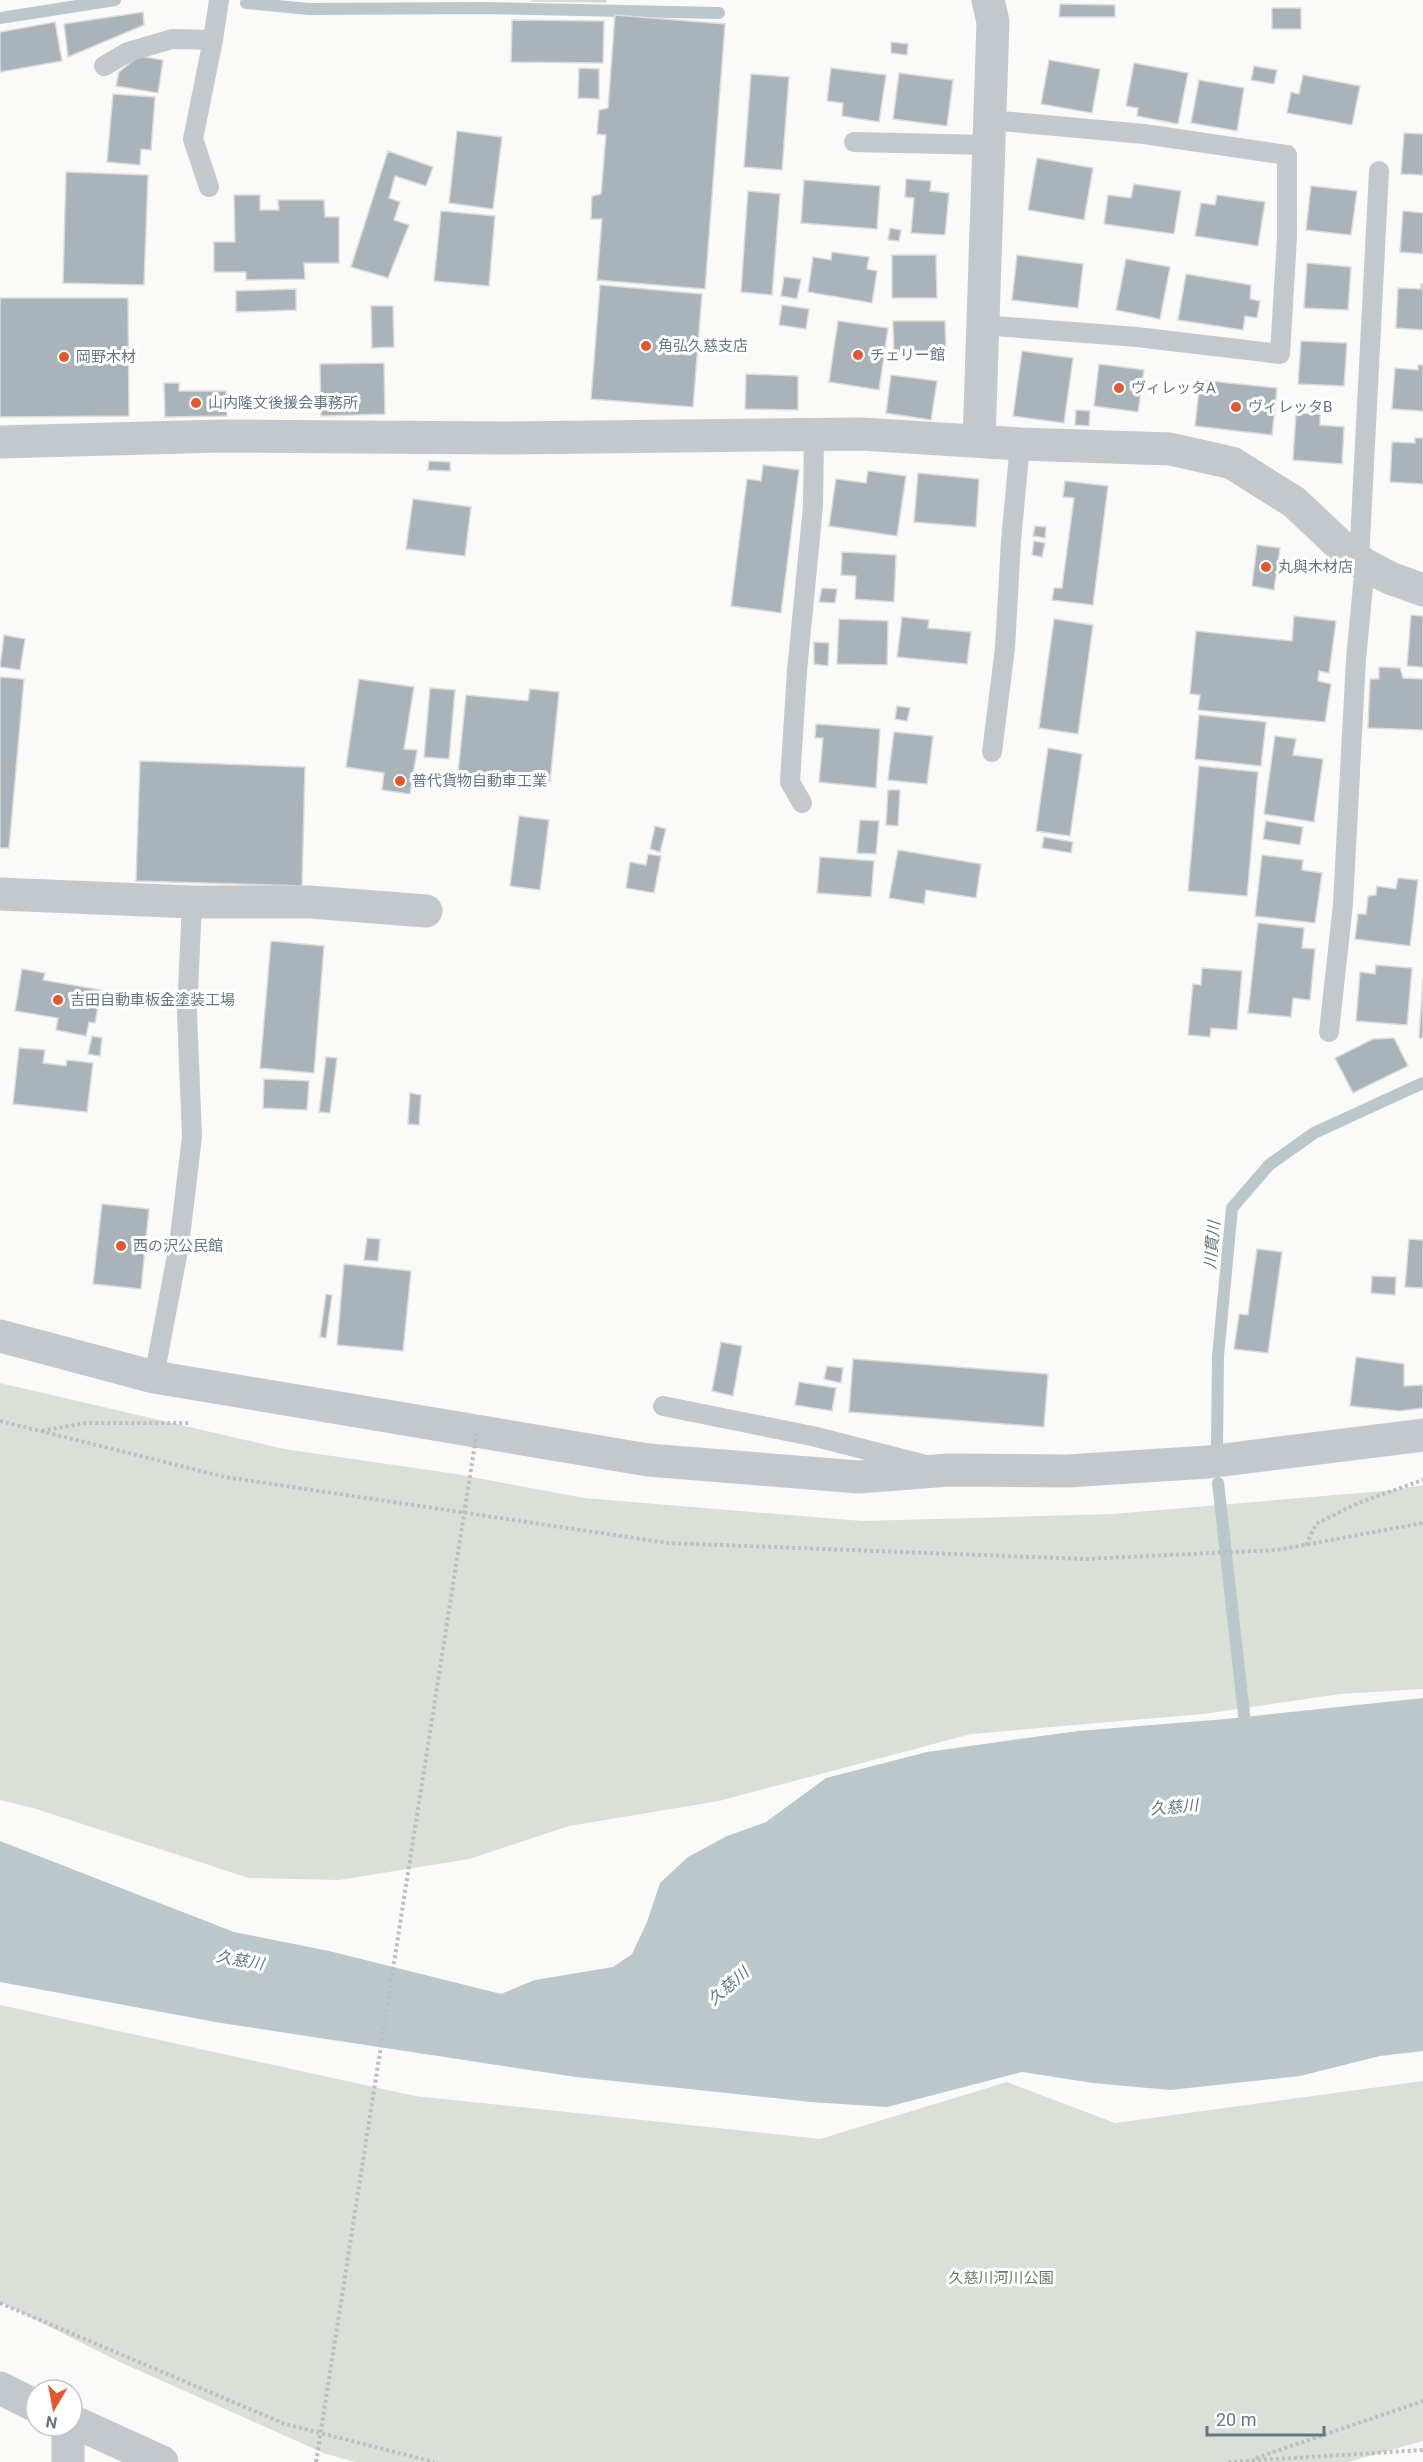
<svg xmlns="http://www.w3.org/2000/svg" width="1423" height="2462" viewBox="0 0 1423 2462" font-family="Roboto,'Noto Sans JP',sans-serif">
  <style>
    .green { fill: #dadfd7 }
    .water { fill: #bbc7cb }
    .lines { fill: none; stroke-linecap: round; stroke-linejoin: round }
    .stream { stroke: #bbc7cb; stroke-width: 12 }
    .building { fill: #aab3b9; stroke: #dcdcda; stroke-width: 1.5 }
    .path { stroke: #bbbfc2; stroke-width: 4; stroke-dasharray: 3 3; stroke-linecap: butt }
    .service { stroke: #c3c8cc; stroke-width: 20 }
    .minor { stroke: #c3c8cc; stroke-width: 33 }
    .path-bridge { stroke: #bbbfc2; stroke-width: 4; stroke-dasharray: 3 3; stroke-linecap: butt }
    .poi-dot { fill: #e4572e; stroke: #fff; stroke-width: 2 }
    .labels { text-anchor: middle; dominant-baseline: central; stroke-width: 6; stroke-linejoin: round; paint-order: stroke }
    .poi-label { font-size: 15px; fill: #657683; stroke: #fff; text-anchor: start }
    .park-label { font-size: 15px; fill: #687a64; stroke: #fff }
    .water-label { font-size: 16px; font-style: italic; fill: #60757c; stroke: #fff }
  </style>
  <rect width="100%" height="100%" fill="#fafaf8"/>
  <path class="green" d="M0,1383L284,1449L456,1474L584,1498L862,1521L1113,1514L1394,1490L1423,1485V1689L1340,1694L1203,1714L971,1734L719,1801L569,1826L469,1859L339,1880L249,1878L33,1808L0,1800Z
    M0,2005L415,2096L820,2139L1007,2082L1115,2123L1423,2081V2441L1348,2462H356L326,2454L122,2363L0,2302Z"/>
  <path class="water" d="M1423,1698V2051L1380,2056L1300,2076L1170,2090L1093,2083L1022,2072L887,2107L811,2102L576,2077L221,2023L0,1982V1841L234,1932L329,1951L501,1994L535,1980L613,1967L632,1954L647,1922L660,1883L688,1857L727,1836L766,1822L826,1778L927,1752L1078,1731L1226,1719Z"/>
  <g class="lines">
    <path class="stream" d="M246,3L309,9L482,8L719,13
      M0,18L115,0
      M1217,1444L1218,1356L1232,1208L1269,1165L1314,1133L1423,1083
      M1218,1483L1246,1732"/>
  </g>
  <path class="building" d="M532,0H606V2L532,1Z
    M1060,4L1115,5V17H1059Z
    M1272,8H1301V29H1272Z
    M143,12L144,25L68,57L64,24Z
    M615,15L725,24L705,289L597,280L602,219H591L592,196L601,194L606,135L597,134L599,110L608,108Z
    M512,20L604,21L603,63L511,62Z
    M55,22L62,61L0,72V32Z
    M891,42L908,44L907,55L891,53Z
    M139,56L163,60L158,93L116,86L119,72Z
    M1049,60L1100,69L1092,113L1041,104Z
    M1134,63L1188,73L1178,124L1137,116L1138,108L1126,106Z
    M1254,66L1277,70L1274,84L1251,80Z
    M579,68L599,69V99L578,98Z
    M831,68L886,75L879,122L842,116L843,103L827,101Z
    M899,73L953,80L947,126L893,119Z
    M751,74L789,77L782,170L744,167Z
    M1303,75L1360,86L1352,125L1287,113L1291,92L1299,94Z
    M1199,80L1244,88L1237,131L1191,123Z
    M113,94L155,97L151,150L141,149L140,165L107,162Z
    M457,131L502,137L493,209L449,203Z
    M1404,133L1423,134V175L1401,174Z
    M388,151L433,167L426,186L395,176L389,198L400,202L394,220L409,225L388,278L351,267Z
    M1037,158L1093,168L1084,220L1028,210Z
    M66,172L148,175L144,285L63,283Z
    M906,179L931,181L930,191L949,193L945,235L911,233L914,198L905,197Z
    M804,180L880,186L877,229L801,223Z
    M1134,184L1181,191L1174,234L1104,224L1108,195L1131,198Z
    M1311,186L1357,191L1351,235L1306,230Z
    M748,191L780,194L772,295L741,292Z
    M234,195H260V210H279L278,200H324L325,217H339V263H304L305,279L246,280V272H214V242H235Z
    M1217,195L1265,202L1258,246L1195,236L1201,203L1215,205Z
    M441,211L495,216L489,286L434,281Z
    M1403,211L1423,213V254L1400,252Z
    M890,228L901,230L899,241L888,240Z
    M832,252L869,257L867,269L877,271L872,303L808,292L813,257L831,260Z
    M892,255H936L937,298H892Z
    M1017,255L1083,264L1078,308L1012,300Z
    M1126,259L1170,267L1160,319L1116,310Z
    M1307,263L1351,267L1348,310L1304,308Z
    M1186,274L1251,285L1250,299L1260,301L1257,318L1245,316L1243,330L1178,320Z
    M784,277L801,279L797,299L781,296Z
    M1421,284H1423V330L1396,328L1398,288L1421,289Z
    M600,285L702,294L693,407L591,399Z
    M296,289V310L236,312V291Z
    M0,298H128L129,416L0,417Z
    M782,305L809,309L806,329L779,325Z
    M371,306H393L394,347L372,348Z
    M838,321L888,328L879,390L829,382Z
    M893,321H945L946,353L894,354Z
    M1301,341L1347,343L1344,386L1298,384Z
    M1022,351L1073,358L1064,423L1013,416Z
    M384,363L385,414L321,416L320,364Z
    M1099,364L1144,370L1138,412L1094,406Z
    M1418,365H1423V411L1392,409L1395,368L1418,370Z
    M746,374L798,376V410L745,409Z
    M891,375L937,381L931,420L886,413Z
    M1200,380L1277,388L1272,435L1195,426Z
    M164,383H179V391H226L227,416L165,417Z
    M1076,410L1090,411L1089,426L1075,425Z
    M1296,413L1320,414V425L1344,427L1342,464L1293,460Z
    M1415,438H1423V484L1390,482L1392,442L1415,443Z
    M429,461L450,462V471L428,470Z
    M763,465L799,470L781,613L731,606L747,479L761,481Z
    M868,471L906,476L897,536L829,526L836,479L866,483Z
    M918,473L979,479L976,527L914,522Z
    M1065,481L1108,486L1093,605L1052,600L1054,588H1062L1074,498L1063,497Z
    M413,499L471,507L465,556L406,549Z
    M1035,526L1046,527L1045,538L1033,536Z
    M1034,541L1045,543L1042,557L1032,555Z
    M1257,545L1280,548L1274,590L1252,586Z
    M842,552L896,555L894,602L855,599L856,576L841,575Z
    M822,588L837,589L835,603L819,602Z
    M1411,615L1423,616V667L1407,666Z
    M1294,616L1336,621L1329,673L1319,671L1318,681L1331,684L1325,722L1198,710L1200,695L1190,694L1196,631L1292,641Z
    M902,617L929,620L928,628L971,632L967,664L897,657Z
    M839,619L888,621L887,665L837,664Z
    M1054,619L1093,625L1078,734L1039,728Z
    M4,635L25,639L20,670L0,667Z
    M814,642L829,643L828,666L814,664Z
    M1379,667L1400,668L1403,678L1423,679V730L1368,728L1370,679H1379Z
    M0,677L24,679L9,848H0Z
    M359,679L414,687L404,749L417,750L410,794L382,790L384,773L346,767Z
    M430,688L455,690L449,759L424,757Z
    M530,689L559,692L550,782L458,773L466,695L528,701Z
    M897,706L910,708L907,721L895,719Z
    M1199,715L1266,722L1261,766L1195,759Z
    M816,724L880,729L876,788L819,782L823,738H815Z
    M894,732L933,736L927,784L888,780Z
    M1275,736L1296,739L1293,755L1323,759L1314,822L1264,814Z
    M1048,748L1082,754L1070,836L1036,831Z
    M140,761L305,767L302,886L136,881Z
    M1199,766L1258,772L1247,896L1188,891Z
    M888,790H900L898,826L886,825Z
    M519,816L549,820L540,890L510,886Z
    M860,820L879,821L876,854L857,853Z
    M1266,821L1303,827L1300,845L1263,839Z
    M655,826L666,829L660,852L650,849Z
    M1044,837L1073,842L1071,853L1042,848Z
    M898,850L981,864L976,898L926,890L924,904L889,898Z
    M648,854L661,856L654,893L626,888L630,862L646,865Z
    M1262,855L1303,860L1302,870L1322,873L1315,923L1255,916Z
    M820,857L874,861L871,897L817,893Z
    M1398,878L1418,880L1410,946L1355,939L1358,914H1366L1368,896L1376,895L1377,886L1396,889Z
    M1258,923L1304,928L1302,948L1315,949L1310,1000L1293,998L1291,1017L1248,1013Z
    M271,941L324,946L314,1073L260,1068Z
    M1376,965L1412,968L1407,1025L1356,1021L1360,972L1375,974Z
    M1202,968L1242,971L1237,1030L1211,1028L1210,1037L1188,1035L1193,984L1201,985Z
    M22,969L45,973L43,980L101,990L95,1023L89,1022L86,1036L56,1030L58,1018L15,1011Z
    M1423,979V1038H1419Z
    M92,1036L102,1038L100,1056L88,1054Z
    M1394,1038L1408,1066L1353,1093L1335,1058L1373,1039Z
    M19,1048L45,1050L43,1063L66,1066L67,1060L93,1063L87,1112L13,1104Z
    M326,1057L337,1058L330,1113L319,1112Z
    M264,1079L309,1081L307,1110L263,1108Z
    M410,1093L421,1095L419,1125L408,1124Z
    M102,1204L149,1209L141,1289L93,1284Z
    M367,1238L380,1239L378,1261L364,1260Z
    M1409,1239L1423,1240V1288L1405,1287Z
    M1257,1249L1282,1252L1268,1353L1234,1349L1239,1314L1248,1315Z
    M344,1264L411,1271L403,1351L337,1345Z
    M1372,1276L1396,1277L1395,1295L1371,1293Z
    M326,1294L332,1295L326,1338L320,1337Z
    M721,1342L742,1346L733,1396L712,1391Z
    M1356,1357L1404,1364V1386L1423,1385V1408L1400,1411L1350,1406Z
    M853,1359L1048,1374L1044,1427L849,1412Z
    M827,1366L843,1368L841,1383L824,1379Z
    M799,1382L836,1388L832,1411L795,1405Z"/>
  <g class="lines">
    <path class="path" d="M0,1421L225,1477L668,1543L1084,1559L1277,1550L1423,1523
      M42,1431L85,1423H190
      M1306,1545L1316,1524L1358,1503L1423,1480
      M0,2303L285,2424L434,2462
      M1256,2458L1423,2401
      M1228,2462L1423,2450"/>
    <path class="service" d="M104,66L128,52L172,39L213,40
      M854,142L989,145
      M209,187L193,139L213,40L219,0
      M982,325L1137,337L1280,354L1287,237V155L1144,134L990,120
      M1359,561L1379,171
      M992,752L1005,648L1011,541L1020,444
      M802,803L790,782L797,671L813,506L814,435
      M1329,1032L1343,904L1356,659L1365,565
      M154,1377L179,1245L192,1137L187,1013L192,902
      M663,1406L812,1436L922,1464"/>
    <path class="minor" d="M979,440L993,22L988,0
      M0,442L222,436L505,438L861,434L1020,444L1170,449L1232,463L1294,502L1345,550L1365,565L1390,578L1423,590
      M0,894L192,902H310L426,911
      M0,1336L154,1377L648,1460L859,1477L948,1470L1067,1471L1208,1462L1423,1435
      M0,2388L36,2406
      M72,2421L162,2462
      M68,2462V2426"/>
    <path class="path-bridge" d="M316,2462L477,1431"/>
  </g>
  <g class="poi-dot">
    <circle cx="646" cy="346" r="6"/>
    <circle cx="858" cy="355" r="6"/>
    <circle cx="64" cy="357" r="6"/>
    <circle cx="1119" cy="388" r="6"/>
    <circle cx="196" cy="403" r="6"/>
    <circle cx="1236" cy="407" r="6"/>
    <circle cx="1266" cy="567" r="6"/>
    <circle cx="400" cy="781" r="6"/>
    <circle cx="58" cy="1000" r="6"/>
    <circle cx="121" cy="1246" r="6"/>
  </g>
  <g class="labels">
    <g class="poi-label">
      <text x="658" y="346">角弘久慈支店</text>
      <text x="870" y="355">チェリー館</text>
      <text x="76" y="357">岡野木材</text>
      <text x="1131" y="388">ヴィレッタA</text>
      <text x="208" y="403">山内隆文後援会事務所</text>
      <text x="1248" y="407">ヴィレッタB</text>
      <text x="1278" y="567">丸與木材店</text>
      <text x="412" y="781">普代貨物自動車工業</text>
      <text x="70" y="1000">吉田自動車板金塗装工場</text>
      <text x="133" y="1246">西の沢公民館</text>
    </g>
    <g class="park-label">
      <text x="1001" y="2278">久慈川河川公園</text>
    </g>
    <g class="water-label">
      <text transform="translate(1212 1245) rotate(-85)">川貫川</text>
      <text transform="translate(1174 1807) rotate(-5)">久慈川</text>
      <text transform="translate(240 1960) rotate(10)">久慈川</text>
      <text transform="translate(728 1986) rotate(-41)">久慈川</text>
    </g>
  </g>
  <g transform="translate(54 2408) rotate(190)"><circle r="28" fill="#ffffff" stroke="#c1c8cd" stroke-width="1.5"/>
  <path d="M0-4.5L10 22L0 15L-10 22Z" fill="#e4572e"/>
  <text y="-9" font-size="16" font-weight="bold" text-anchor="middle" fill="#657683">N</text>
  </g>
  <path d="M1207 2426v9h117v-9" fill="none" stroke="#657683" stroke-width="3"/>
  <text x="1216" y="2426" font-size="18" fill="#657683" stroke="#ffffff" stroke-width="4.5" paint-order="stroke">20 m</text>
</svg>
